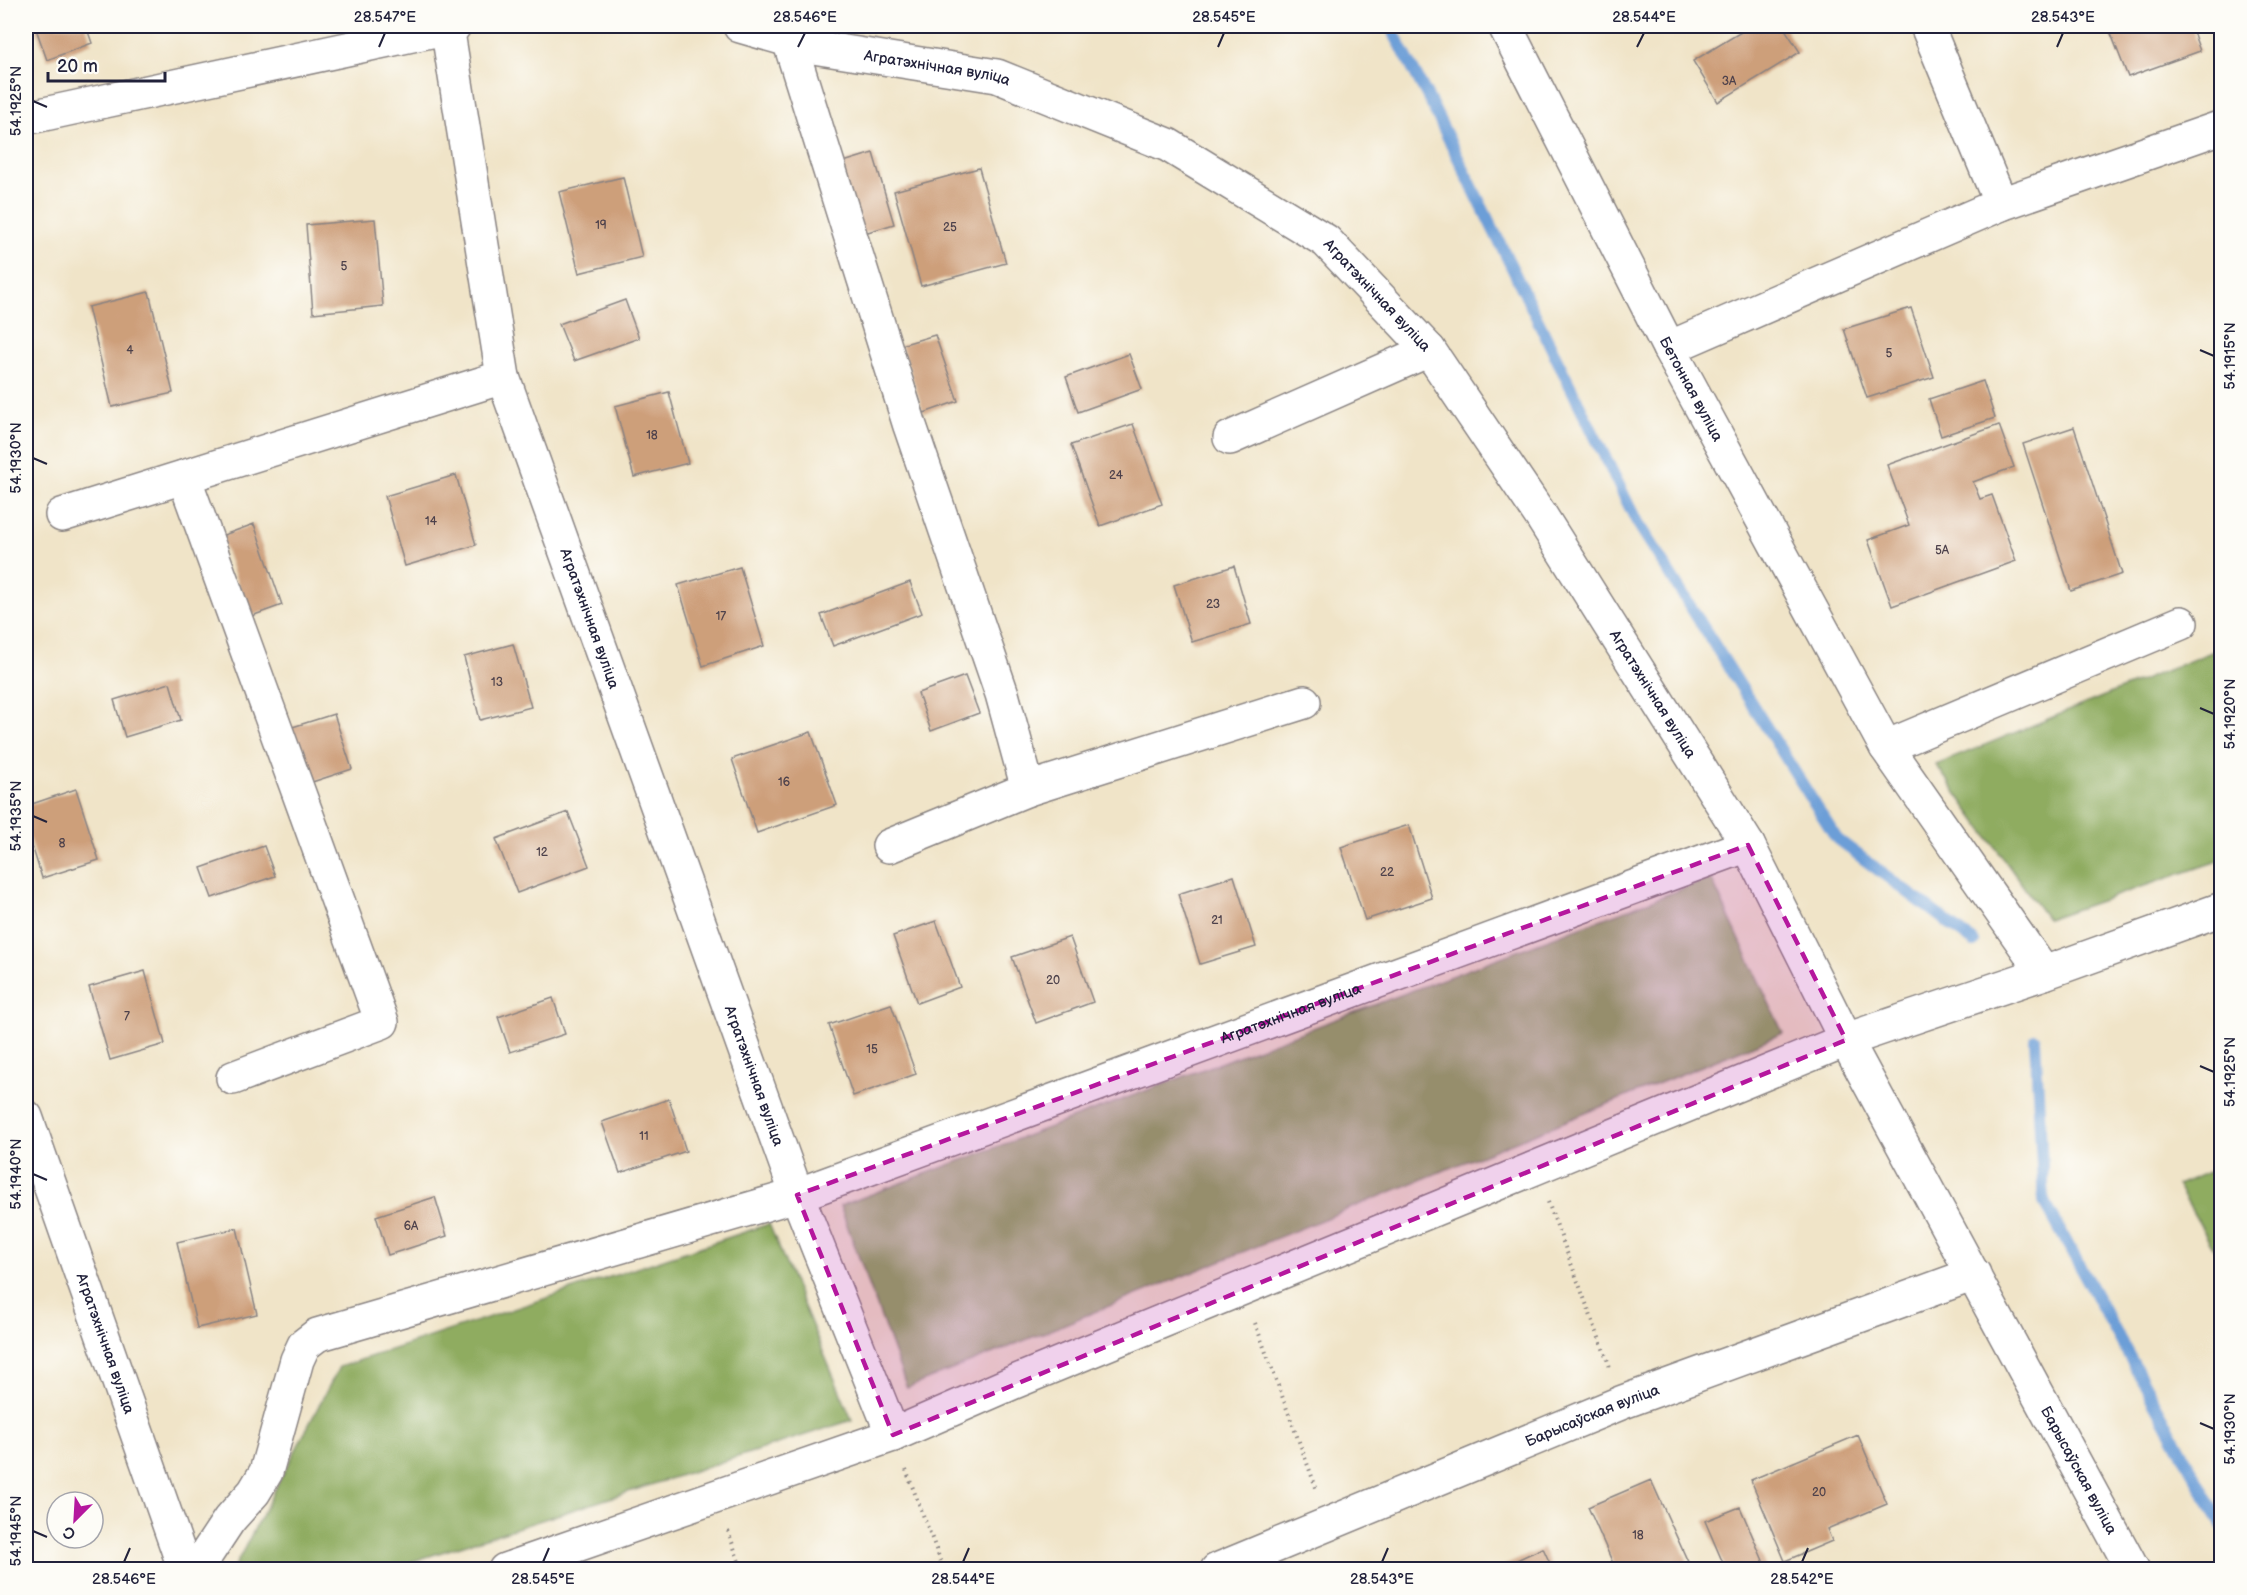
<svg xmlns="http://www.w3.org/2000/svg" width="2247" height="1595" viewBox="0 0 2247 1595" font-family="'Balsamiq Sans',sans-serif">
  <style>
    .forest { fill: #8fac60; stroke: #58674e; stroke-width: 1.5 }
    .lines { fill: none; stroke-linecap: round; stroke-linejoin: round }
    .stream { stroke: #6c9ed7; stroke-width: 12 }
    .building { fill: #cd9f7a }
    .minor-casing { stroke: #898382; stroke-width: 36 }
    .path { stroke: #898382; stroke-width: 4; stroke-dasharray: 1.5 4.5; stroke-linecap: butt }
    .minor { stroke: #fff; stroke-width: 33 }
    .marked { fill: #b5179e; fill-opacity: 0.2; stroke: #b5179e; stroke-width: 4.5; stroke-dasharray: 12 8; stroke-linejoin: round }
    .ticks { fill: none; stroke: #22223b; stroke-width: 2 }
    .labels { text-anchor: middle; dominant-baseline: central; stroke-width: 4.5; stroke-linejoin: round; paint-order: stroke }
    .number-label { font-size: 12px; fill: #4d414b }
    .street-label { font-size: 15px; fill: #22223b; stroke: #fdfcf7 }
    .neatline { fill: none; stroke: #22223b; stroke-width: 2 }
    .ticks-label { font-size: 15px; text-anchor: middle; fill: #22223b }
  </style>
  <rect width="100%" height="100%" fill="#fdfcf7"/>
  <filter id="ink" filterUnits="userSpaceOnUse"><feTurbulence type="fractalNoise" baseFrequency=".0167" numOctaves="2"/><feDisplacementMap in="SourceGraphic" scale="12" xChannelSelector="R" yChannelSelector="G"/><feConvolveMatrix kernelMatrix="1 2 1 2 8 2 1 2 1" color-interpolation-filters="sRGB"/></filter>
  <filter id="wash" filterUnits="userSpaceOnUse"><feTurbulence type="fractalNoise" baseFrequency=".008" numOctaves="4" result="noise"/><feDisplacementMap in="SourceGraphic" scale="24" xChannelSelector="R" yChannelSelector="G"/><feGaussianBlur stdDeviation="1.35" result="paint"/><feColorMatrix in="noise" values="0 0 0 0 0 0 0 0 0 0 0 0 0 0 0 0 0 1.4 0 .05"/><feComposite in="paint" operator="in"/></filter>
  <g filter="url(#wash)">
    <rect width="100%" height="100%" fill="#f0e4c8"/>
    <path class="forest" d="M2221,648V860L2047,919L1936,765Z
      M1711,878L1783,1033L907,1388L840,1206Z
      M2221,1167V1261L2177,1185Z
      M769,1224L852,1420L389,1569L233,1570L339,1367Z"/>
    <g class="lines">
      <path class="stream" d="M1390,26L1430,101L1637,522L1837,839L1974,942
        M2035,1039L2044,1201L2222,1525"/>
    </g>
    <g id="blocks">
      <path class="building" d="M35,26H86L92,43L47,60Z
        M1751,26H1783L1800,52L1718,102L1693,61Z
        M2108,26H2191L2200,51L2128,77Z
        M873,153L894,224L858,235L837,164Z
        M979,168L1006,263L921,286L894,191Z
        M623,177L642,257L579,273L559,192Z
        M375,219L383,306L313,313L306,225Z
        M149,292L173,393L112,407L88,307Z
        M625,300L639,338L574,361L559,324Z
        M1911,308L1934,377L1867,398L1844,329Z
        M935,335L958,401L924,413L901,345Z
        M1129,354L1142,389L1078,412L1066,377Z
        M1983,381L1995,418L1941,436L1929,399Z
        M669,392L688,463L634,477L615,406Z
        M2222,396V417H2221L2216,397Z
        M1133,424L1162,504L1100,526L1071,445Z
        M1999,425L2014,467L1973,482L1980,499L1992,495L2016,561L1892,606L1868,540L1909,525L1887,465Z
        M2074,427L2122,574L2071,591L2023,444Z
        M456,475L476,545L405,566L385,496Z
        M254,524L282,605L249,617L221,536Z
        M1234,566L1251,624L1192,642L1174,585Z
        M740,567L764,646L703,666L678,585Z
        M910,582L922,613L833,646L821,615Z
        M513,644L531,707L480,720L464,657Z
        M965,676L979,713L931,731L918,693Z
        M170,683L181,720L125,737L114,700Z
        M334,714L352,769L300,786L283,730Z
        M811,732L837,805L757,833L732,759Z
        M76,789L99,860L42,878L26,826V806Z
        M568,812L589,866L517,893L496,839Z
        M1409,825L1432,898L1365,920L1341,847Z
        M264,846L275,876L212,898L201,868Z
        M1234,876L1256,947L1200,964L1178,894Z
        M936,921L960,987L917,1003L893,936Z
        M1070,937L1093,1002L1036,1023L1012,957Z
        M145,971L165,1044L110,1060L89,987Z
        M553,998L565,1034L510,1052L498,1017Z
        M891,1004L916,1074L853,1096L829,1025Z
        M669,1099L686,1151L620,1173L602,1122Z
        M435,1197L447,1236L388,1255L376,1216Z
        M237,1228L257,1314L197,1328L177,1242Z
        M1858,1435L1887,1504L1827,1529L1832,1541L1785,1561L1751,1480Z
        M1651,1480L1688,1562L1672,1570H1616L1588,1507Z
        M1740,1507L1767,1570H1726L1705,1521Z
        M1543,1548L1553,1570H1495Z"/>
    </g>
  </g>
  <g filter="url(#ink)">
    <use href="#blocks" fill-opacity="0" stroke="#898382" stroke-width="1.5"/>
    <g class="lines">
      <defs>
        <g id="minor">
          <path id="s1" d="M447,26L503,377L797,1195L893,1435"/>
          <path id="s2" d="M740,26L813,47L997,76L1168,145L1326,241L1429,350L1541,516L1748,845L1846,1040L2133,1570"/>
          <path id="s3" d="M1505,26L1669,348L1886,747L2044,973"/>
          <path d="M1927,26L2001,204"/>
          <path d="M789,40L910,426L1002,694L1028,789L889,846"/>
          <path d="M26,118L454,26"/>
          <path d="M1669,348L2001,204L2222,127"/>
          <path d="M1230,438L1429,350"/>
          <path d="M184,477L382,1022L233,1078"/>
          <path d="M62,515L503,377"/>
          <path d="M1886,747L2181,623"/>
          <path d="M1028,789L1304,702"/>
          <path id="s4" d="M26,1117L185,1570"/>
          <path id="s5" d="M196,1570L229,1520L254,1492L266,1472L297,1360L304,1345L317,1335L797,1195L1748,845"/>
          <path d="M505,1570L893,1435L1012,1383L1846,1040L2044,973L2222,909"/>
          <path id="s6" d="M1217,1570L1623,1402L1974,1274"/>
        </g>
      </defs>
      <use href="#minor" class="minor-casing"/>
      <path class="path" d="M1548,1202L1610,1367
        M1255,1323L1317,1490
        M906,1470L944,1570
        M728,1531L742,1570"/>
      <use href="#minor" class="minor"/>
    </g>
  </g>
  <path class="marked" d="M1748,845L1846,1040L893,1435L797,1195Z"/>
  <path class="ticks" d="M379,47L385,33M798,47L805,33M1218,47L1224,33M1637,47L1644,33M2057,47L2063,33M33,101L47,107M2200,350L2214,356M33,458L47,464M2200,708L2214,714M33,816L47,822M2200,1066L2214,1072M33,1174L47,1180M2200,1423L2214,1429M33,1531L47,1537M124,1562L130,1548M543,1562L549,1548M963,1562L969,1548M1382,1562L1388,1548M1802,1562L1808,1548"/>
  <g class="labels">
    <g class="number-label">
      <text x="1729" y="81">3А</text>
      <text x="601" y="225">19</text>
      <text x="950" y="227">25</text>
      <text x="344" y="266">5</text>
      <text x="130" y="350">4</text>
      <text x="1889" y="353">5</text>
      <text x="652" y="435">18</text>
      <text x="1116" y="475">24</text>
      <text x="431" y="521">14</text>
      <text x="1942" y="550">5А</text>
      <text x="1213" y="604">23</text>
      <text x="721" y="616">17</text>
      <text x="497" y="682">13</text>
      <text x="784" y="782">16</text>
      <text x="62" y="843">8</text>
      <text x="542" y="852">12</text>
      <text x="1387" y="872">22</text>
      <text x="1217" y="920">21</text>
      <text x="1053" y="980">20</text>
      <text x="127" y="1016">7</text>
      <text x="872" y="1049">15</text>
      <text x="644" y="1136">11</text>
      <text x="411" y="1226">6А</text>
      <text x="1819" y="1492">20</text>
      <text x="1638" y="1535">18</text>
    </g>
    <g class="street-label">
      <text stroke="none"><textPath href="#s2" startOffset="202">Агратэхнічная вуліца</textPath></text>
      <text stroke="none"><textPath href="#s2" startOffset="706">Агратэхнічная вуліца</textPath></text>
      <text stroke="none"><textPath href="#s3" startOffset="408">Бетонная вуліца</textPath></text>
      <text stroke="none"><textPath href="#s1" startOffset="612">Агратэхнічная вуліца</textPath></text>
      <text stroke="none"><textPath href="#s2" startOffset="1192">Агратэхнічная вуліца</textPath></text>
      <text stroke="none"><textPath href="#s5" startOffset="1296">Агратэхнічная вуліца</textPath></text>
      <text stroke="none"><textPath href="#s1" startOffset="1098">Агратэхнічная вуліца</textPath></text>
      <text stroke="none"><textPath href="#s4" startOffset="240">Агратэхнічная вуліца</textPath></text>
      <text stroke="none"><textPath href="#s6" startOffset="406">Барысаўская вуліца</textPath></text>
      <text stroke="none"><textPath href="#s2" startOffset="2078">Барысаўская вуліца</textPath></text>
    </g>
  </g>
  <rect width="2247" height="1595" fill="none" stroke="#fdfcf7" stroke-width="66"/>
  <g transform="translate(75 1520) rotate(204)"><circle r="28" fill="#fdfcf7" stroke="#a5a5ac" stroke-width="1.5"/>
  <path d="M0-4.5L10 22L0 15L-10 22Z" fill="#b5179e"/>
  <text y="-9" font-size="16" font-weight="bold" text-anchor="middle" fill="#22223b">С</text>
  </g>
  <path d="M48 72v9h117v-9" fill="none" stroke="#22223b" stroke-width="3"/>
  <text x="57" y="72" font-size="18" fill="#22223b" stroke="#fdfcf7" stroke-width="4.5" paint-order="stroke">20 m</text>
  <rect x="33" y="33" width="2181" height="1529" class="neatline"/>
  <g class="ticks-label">
    <text x="385" y="22">28.547°E</text>
    <text x="805" y="22">28.546°E</text>
    <text x="1224" y="22">28.545°E</text>
    <text x="1644" y="22">28.544°E</text>
    <text x="2063" y="22">28.543°E</text>
    <text transform="translate(16 101) rotate(-90)" y="5">54.1925°N</text>
    <text transform="translate(2230 356) rotate(-90)" y="5">54.1915°N</text>
    <text transform="translate(16 458) rotate(-90)" y="5">54.1930°N</text>
    <text transform="translate(2230 714) rotate(-90)" y="5">54.1920°N</text>
    <text transform="translate(16 816) rotate(-90)" y="5">54.1935°N</text>
    <text transform="translate(2230 1072) rotate(-90)" y="5">54.1925°N</text>
    <text transform="translate(16 1174) rotate(-90)" y="5">54.1940°N</text>
    <text transform="translate(2230 1429) rotate(-90)" y="5">54.1930°N</text>
    <text transform="translate(16 1531) rotate(-90)" y="5">54.1945°N</text>
    <text x="124" y="1584">28.546°E</text>
    <text x="543" y="1584">28.545°E</text>
    <text x="963" y="1584">28.544°E</text>
    <text x="1382" y="1584">28.543°E</text>
    <text x="1802" y="1584">28.542°E</text>
  </g>
</svg>
